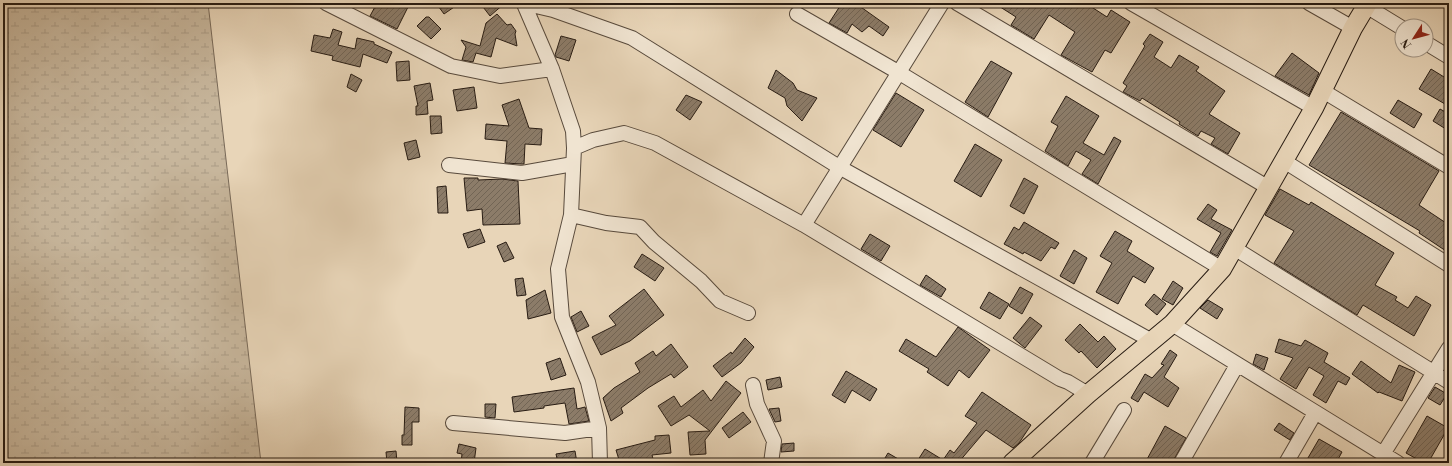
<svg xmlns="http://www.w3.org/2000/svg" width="1452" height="466" viewBox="0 0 1452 466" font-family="'Libre Bodoni',serif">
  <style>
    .wetland { fill: url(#wetland-marsh); stroke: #786958 }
    .building { fill: url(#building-hatch); stroke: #281c13 }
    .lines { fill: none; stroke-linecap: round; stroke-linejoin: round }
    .minor-casing { stroke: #584a3c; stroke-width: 16 }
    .major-casing { stroke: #281c13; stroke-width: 20 }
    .minor { stroke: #f0e4d1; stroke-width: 14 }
    .major { stroke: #e8d5b8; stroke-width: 18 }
  </style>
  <defs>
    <pattern id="wetland-marsh" width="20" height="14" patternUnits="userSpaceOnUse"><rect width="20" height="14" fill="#c7b69c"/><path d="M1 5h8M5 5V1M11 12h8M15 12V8" fill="none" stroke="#ab9c86"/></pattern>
    <pattern id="building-hatch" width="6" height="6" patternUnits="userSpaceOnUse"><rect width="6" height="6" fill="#8c7c69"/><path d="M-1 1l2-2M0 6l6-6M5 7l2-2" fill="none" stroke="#726555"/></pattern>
  </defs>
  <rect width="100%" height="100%" fill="#e8d5b8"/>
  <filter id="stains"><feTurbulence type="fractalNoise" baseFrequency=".005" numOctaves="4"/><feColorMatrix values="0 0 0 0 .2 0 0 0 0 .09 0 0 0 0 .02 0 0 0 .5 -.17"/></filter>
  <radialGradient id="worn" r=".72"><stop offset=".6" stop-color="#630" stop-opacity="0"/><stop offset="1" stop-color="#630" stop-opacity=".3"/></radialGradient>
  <path class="wetland" d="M3,3H208L261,463H3Z"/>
  <path class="building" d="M377,3H410L397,29L370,16Z
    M436,3H460L444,14Z
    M480,3H505L490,16Z
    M842,3H858V5L889,27L883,36L869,26L862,32L852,24L847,33L829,23Z
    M994,3H1092L1090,6L1107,17L1111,10L1130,22L1111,53L1105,50L1092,72L1061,55L1075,32L1049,15L1034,39L1011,25L1016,17Z
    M497,14L507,25L511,24L516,31L515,34L517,46L496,38L491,57L476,53L473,62L462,60L466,47L461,40L480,46L486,23Z
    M426,17H429L441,29L431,39L417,26Z
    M333,29L342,32L338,45L355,49L357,38L374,42V44L392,52L387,63L363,54L360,67L332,60L333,56L311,51L314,35L330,38Z
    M1150,34L1163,42L1154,57L1171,68L1179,55L1199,67L1196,71L1225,91L1209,114L1240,133L1228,154L1211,144L1215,138L1201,131L1198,136L1179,124L1180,122L1142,98L1140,101L1123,92L1127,86L1123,83L1145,46L1143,44Z
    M561,36L576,40L569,61L556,57L555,55Z
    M1292,53L1319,73L1309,95L1275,76Z
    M409,61L410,80L397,81L396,62Z
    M991,61L1012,73L988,117L965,102Z
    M1431,69L1449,80V98L1445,104L1419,89Z
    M776,70L793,83L797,90L817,98L802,121L787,106L785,98L768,88Z
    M351,74L362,80L356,92L347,87Z
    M430,83L433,100L427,101L428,114L416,115V106H418L414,86Z
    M474,87L477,108L457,111L453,90Z
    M896,93L924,110L901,147L873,130Z
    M686,95L702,102L690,120L676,110Z
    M1066,96L1099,116L1083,143L1104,155L1114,137L1121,141L1098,184L1082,174L1091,160L1076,151L1068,166L1045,151L1058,126L1051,122Z
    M519,99L529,128L542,129L541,145L525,144L524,164H522L505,163L507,141L485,139L486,124L509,126L502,105Z
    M1398,100L1422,114L1414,128L1390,113Z
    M1440,109L1449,114V131L1433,121Z
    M1341,112L1439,171L1419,205L1449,225V246L1446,251L1419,233L1420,231L1309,165Z
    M430,116H441L442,133L431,134Z
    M416,140L420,157L408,160L404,143Z
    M975,144L1002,160L981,197L954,181Z
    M464,178H478V180L502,179L518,181L520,224L483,225L482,209L467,211Z
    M1024,178L1038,186L1024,214L1010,206Z
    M446,186L448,213H438L437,187Z
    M1280,189L1309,205L1311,202L1394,253L1375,285L1397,297L1395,300L1408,308L1416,296L1431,305L1414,336L1363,305L1357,315L1274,263L1294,231L1265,215Z
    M1208,204L1217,210L1211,219L1232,230L1217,256L1210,252L1221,233L1197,219Z
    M1024,222L1059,243L1055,249L1051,247L1041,261L1024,252L1023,254L1004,244L1014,227L1019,230Z
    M480,229L485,242L468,248L463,234Z
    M1115,231L1132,241L1127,251L1154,268L1145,283L1133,276L1118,304L1096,292L1112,263L1100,256Z
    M870,234L890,246L881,261L861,249Z
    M506,242L514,258L504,262L497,246Z
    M1074,250L1087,258L1074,284L1060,276Z
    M642,254L664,268L655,281L634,267Z
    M926,275L946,289L941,297L920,285Z
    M523,278L526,295L517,296L515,279Z
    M1173,281L1183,288L1173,305L1162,299Z
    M1020,287L1033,294L1022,314L1009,306Z
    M644,289L664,315L630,341L601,355L592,337L616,325L609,316Z
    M545,290L551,313L528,319L526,300Z
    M989,292L1009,304L1000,319L980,308Z
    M1154,294L1166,304L1157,315L1145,305Z
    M1208,300L1223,309L1217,319L1200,308Z
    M581,311L589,326L577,332L571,317Z
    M1030,317L1042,326L1025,348L1013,338Z
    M1080,324L1098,342L1104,336L1116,349L1097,368L1081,351L1079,353L1065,340Z
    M958,327L990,350L969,378L959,370L948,386L927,372L929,369L899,351L906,339L936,357Z
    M745,338L754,347L741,363L722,377L713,366L731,352L732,354Z
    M1279,339L1301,346L1305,340L1328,353L1324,362L1350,378L1346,385L1338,381L1326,403L1313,395L1324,376L1309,367L1296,389L1280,379L1293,358L1275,352Z
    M671,344L688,367L674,378L671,374L648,388L621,408L623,413L611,421L603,398L614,388L640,372L635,363L653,351L656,356Z
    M1170,350L1177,355L1164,377L1179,388L1168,407L1144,392L1138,402L1131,398L1145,374L1152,378L1164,365L1161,364Z
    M1256,354L1268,358L1264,370L1253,364Z
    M560,358L566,375L551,380L546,363Z
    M1361,361L1391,383L1399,365L1415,372L1402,401L1379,392L1378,393L1352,374Z
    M846,371L877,389L870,401L852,390L845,403L832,395Z
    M780,377L782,387L768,390L766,380Z
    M726,381L741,393L705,440L706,454L690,455L688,432L710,431L689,415L671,426L658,406L674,396L681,407L703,390L711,401Z
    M1435,387L1447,394L1440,405L1428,398Z
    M574,388L577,409L585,407L589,421L569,424L565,403L544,406V408L514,412L512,397Z
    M982,392L1031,425L1019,443L1013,448L986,430L958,463H916L925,449L943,460L950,450L954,453L977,423L965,416Z
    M485,404H496L495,418L485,417Z
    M405,407L419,408V422H412V445H402V435H404Z
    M779,408L781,421L775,422L769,409Z
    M743,412L751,422L729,438L722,428Z
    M1427,416L1448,428L1428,463H1424L1406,453Z
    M1279,423L1294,433L1290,440L1274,430Z
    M1165,426L1186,438L1172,463H1145Z
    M669,435L671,453L652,455L654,463H620L616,450L655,440V436Z
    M1319,439L1342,452L1336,463H1305Z
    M794,443V451L781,452L782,444Z
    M459,444L476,448L474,463H461L462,454L457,453Z
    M396,451L397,462L387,463L386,452Z
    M575,451L577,463H558L556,454Z
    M888,453L905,463H882Z"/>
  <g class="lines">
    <defs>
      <path id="minor" d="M326,3L451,66L500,76L552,69
        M523,3L553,10L632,38L839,167L1152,341
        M957,3L1269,188
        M1131,3L1314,108
        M1309,3L1353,28
        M524,4L552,69L573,131L574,148L571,215L558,269L562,317L588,382L599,428L600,463
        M1366,6L1402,28
        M797,14L898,72L1222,269
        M1426,43L1449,57
        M1323,91L1449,167
        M574,148L593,140L624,133L655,143L804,225L1060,379L1068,382L1088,394
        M1284,161L1449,265
        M449,165L522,173L573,164
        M571,215L606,223L640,227L654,242L701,281L720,301L748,313
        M804,225L942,3
        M1234,248L1449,382
        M1172,324L1398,463
        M753,385L757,404L774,441L771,463
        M453,423L565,433L599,428
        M1383,454L1449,348
        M1092,463L1124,410
        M1181,463L1237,365
        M1286,463L1315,413"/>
      <path id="major" d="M1012,463L1088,394L1172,324L1222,269L1314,108L1353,28L1368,3"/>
    </defs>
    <use href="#minor" class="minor-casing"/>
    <use href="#major" class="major-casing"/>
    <use href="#minor" class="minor"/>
    <use href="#major" class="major"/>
  </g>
  <rect width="1452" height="466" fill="none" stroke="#e8d5b8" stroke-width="16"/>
  <rect x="4" y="4" width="1444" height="458" fill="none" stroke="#281c13" stroke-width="2"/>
  <rect x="8" y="8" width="1436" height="450" fill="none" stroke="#281c13"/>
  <g transform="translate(1414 38) rotate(234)"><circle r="19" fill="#f0e4d1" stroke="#a09485"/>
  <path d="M0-3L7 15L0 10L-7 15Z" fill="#8f2418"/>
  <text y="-6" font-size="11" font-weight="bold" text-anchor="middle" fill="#281c13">N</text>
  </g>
  <rect width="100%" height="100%" filter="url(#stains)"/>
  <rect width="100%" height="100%" fill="url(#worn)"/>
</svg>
